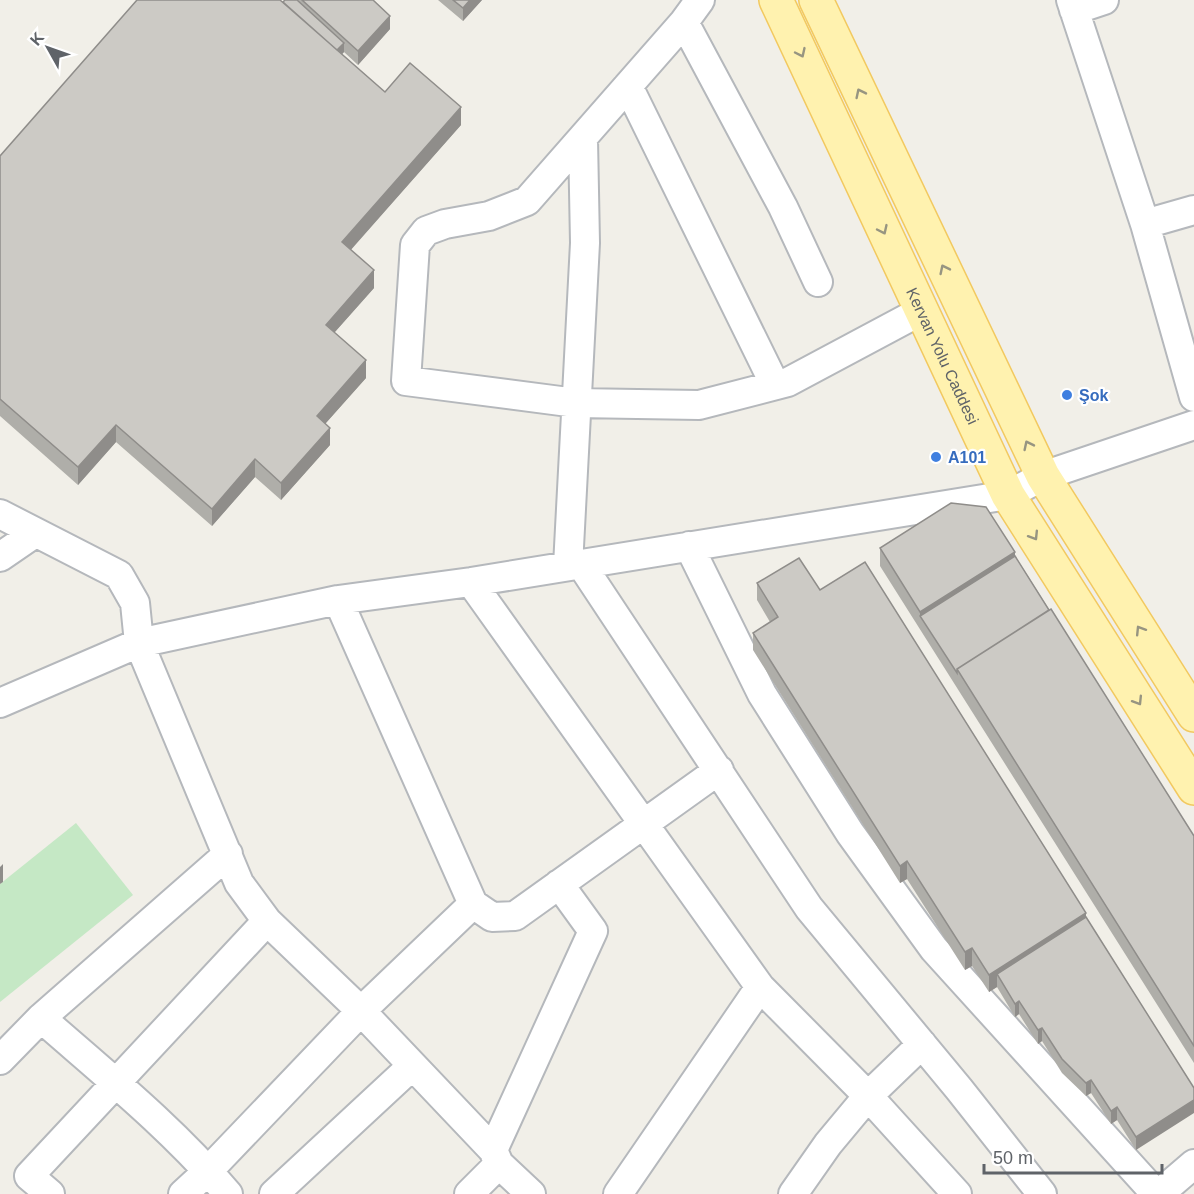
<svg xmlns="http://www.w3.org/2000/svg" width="1194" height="1194" viewBox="0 0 1194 1194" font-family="Arial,sans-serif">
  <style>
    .green { fill: #c5e8c5 }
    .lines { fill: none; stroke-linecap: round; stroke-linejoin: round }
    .minor-casing { stroke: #b5b8bc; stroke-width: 32 }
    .major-casing { stroke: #f2c960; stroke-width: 36 }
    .minor { stroke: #fff; stroke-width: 28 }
    .major { stroke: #fff2af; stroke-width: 33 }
    .wall { fill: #afaea9 }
    .shaded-wall { fill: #8f8d8a }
    .building { fill: #cccac5; stroke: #8f8d8a; stroke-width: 1.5 }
    .oneway { stroke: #979581 }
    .shop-dot { fill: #3f7fe0; stroke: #fff; stroke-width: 2 }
    .labels { text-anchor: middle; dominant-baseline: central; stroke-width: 4.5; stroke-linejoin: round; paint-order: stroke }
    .street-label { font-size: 16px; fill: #5f6368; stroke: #fff }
    .shop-label { font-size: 16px; font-weight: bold; fill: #366cbe; stroke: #fff; text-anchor: start }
  </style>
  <rect width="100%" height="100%" fill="#f1efe8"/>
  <path class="green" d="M76,823L133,895L0,1002V884Z"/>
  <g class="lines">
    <defs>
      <path id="minor" d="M700,0L684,22L527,201L489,216L445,224L426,231L415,245L406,381L576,403L699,405L788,382L921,311
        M1071,0L1145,224L1194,397
        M1074,10L1104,0
        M684,22L783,207L818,282
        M628,86L775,385
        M1145,224L1194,210
        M0,514L119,575L135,603L139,643L239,883L267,921L361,1011L493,1150L499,1164L531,1194
        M689,546L762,694L850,833L934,949L1156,1194
        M0,557L35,533
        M581,564L809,908L959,1089L1042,1194
        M568,566L585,243L583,139
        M471,582L760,987L868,1096L957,1194
        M338,600L473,904L492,917L515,916L719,770
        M0,703L139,643L338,600L471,582L1008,495L1043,476L1194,425
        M41,1018C105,1074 173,1129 228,1194
        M0,1060L41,1018L228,854
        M493,1150L593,931L559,884
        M50,1194L29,1176L267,921
        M183,1194L208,1171L361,1011L473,904
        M274,1194L412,1066
        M469,1194L499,1164
        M618,1194L760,987
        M793,1194L828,1144L868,1096L922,1044
        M1159,1194L1194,1164"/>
      <g id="major">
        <path id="s1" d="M776,0L1008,495L1194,788"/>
        <path d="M816,0L1043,476L1194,715"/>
      </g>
    </defs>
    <use href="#minor" class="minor-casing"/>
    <use href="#major" class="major-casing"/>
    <use href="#minor" class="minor"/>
    <use href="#major" class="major"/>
  </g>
  <path class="wall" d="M285,0H373L390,29L358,65L344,52L342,54L385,92L461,125L350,250L374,288L334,333L366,378L325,424L330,445L281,500L255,477L212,526L116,442L78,485L0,416V156L283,2Z
    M438,0H482L463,21Z
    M880,548L1015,556L1194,836V1063L880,566Z
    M757,583L820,590L1086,917L1194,1088L1136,1150L1117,1120L1111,1124L1091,1093L1086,1096L1062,1073L1042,1041L1038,1044L1019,1014L1015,1017L997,987L989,992L972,966L965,970L907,879L900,883L753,650V633L770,622L757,600Z"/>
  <path class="shaded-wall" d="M470,0H482L463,21V8Z
    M390,16V29L358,65V51Z
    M344,43V52L333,64V55Z
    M461,107V125L342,260V242Z
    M374,270V288L326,342V325Z
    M366,360V378L317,433V416Z
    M116,425V442L78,485V467Z
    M330,428V445L281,500V483Z
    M255,459V477L212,526V509Z
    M1015,552V570L920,616V612Z
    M907,861V879L900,883V866Z
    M3,864V882L0,884V867Z
    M1086,913V930L997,974V987L989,992V975Z
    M972,948V966L965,970V952Z
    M1019,1001V1014L1015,1017V1004Z
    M1042,1028V1041L1038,1044V1030Z
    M1091,1080V1093L1086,1096V1083Z
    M1194,1100V1113L1136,1150V1137Z
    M1117,1107V1120L1111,1124V1111Z"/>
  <path class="building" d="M137,0H280L385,92L410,63L461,107L342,242L374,270L326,325L366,360L317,416L330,428L281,483L255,459L212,509L116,425L78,467L0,399V156Z
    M285,0H297L344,43L337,50L283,2Z
    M302,0H373L390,16L358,51Z
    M453,0H470L463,8Z
    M951,503L986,507L1015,552L920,612L880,548Z
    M1015,556L1049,610L957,669V673L920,616Z
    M799,558L820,590L865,562L1086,913L989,975L972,948L965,952L907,861L900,866L753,633L778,617L757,583Z
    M1051,609L1194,836V1046L957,669Z
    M1086,917L1194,1088V1100L1136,1137L1117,1107L1111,1111L1091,1080L1086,1083L1062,1059L1042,1028L1038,1030L1019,1001L1015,1004L997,974Z"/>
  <defs><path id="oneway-chevron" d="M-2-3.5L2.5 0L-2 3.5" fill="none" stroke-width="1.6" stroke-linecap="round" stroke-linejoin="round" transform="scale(1.5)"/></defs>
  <g class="oneway">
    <use href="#oneway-chevron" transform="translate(801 53) rotate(65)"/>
    <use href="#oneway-chevron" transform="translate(860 93) rotate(-116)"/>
    <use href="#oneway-chevron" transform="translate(883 230) rotate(65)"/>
    <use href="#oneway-chevron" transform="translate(944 269) rotate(-116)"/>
    <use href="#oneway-chevron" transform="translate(1028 445) rotate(-116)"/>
    <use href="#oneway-chevron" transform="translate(1034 536) rotate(58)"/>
    <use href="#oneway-chevron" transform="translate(1140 630) rotate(-122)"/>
    <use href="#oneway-chevron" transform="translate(1138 701) rotate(58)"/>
  </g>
  <g class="shop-dot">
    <circle cx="1067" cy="395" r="6"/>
    <circle cx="936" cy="457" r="6"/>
  </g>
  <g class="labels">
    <g class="street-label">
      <text stroke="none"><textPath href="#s1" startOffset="393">Kervan Yolu Caddesi</textPath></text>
    </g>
    <g class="shop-label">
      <text x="1079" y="395">Şok</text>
      <text x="948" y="457">A101</text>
    </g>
  </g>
  <g transform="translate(48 48) rotate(310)" stroke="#ffffff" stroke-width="4.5" paint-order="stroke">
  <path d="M0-4.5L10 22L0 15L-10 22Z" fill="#5f6368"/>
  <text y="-9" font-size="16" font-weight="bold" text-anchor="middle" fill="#5f6368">K</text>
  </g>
  <path d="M984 1164v9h178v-9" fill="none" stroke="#5f6368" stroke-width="3"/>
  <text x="993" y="1164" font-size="18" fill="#5f6368" stroke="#ffffff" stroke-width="4.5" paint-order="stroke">50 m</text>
</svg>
